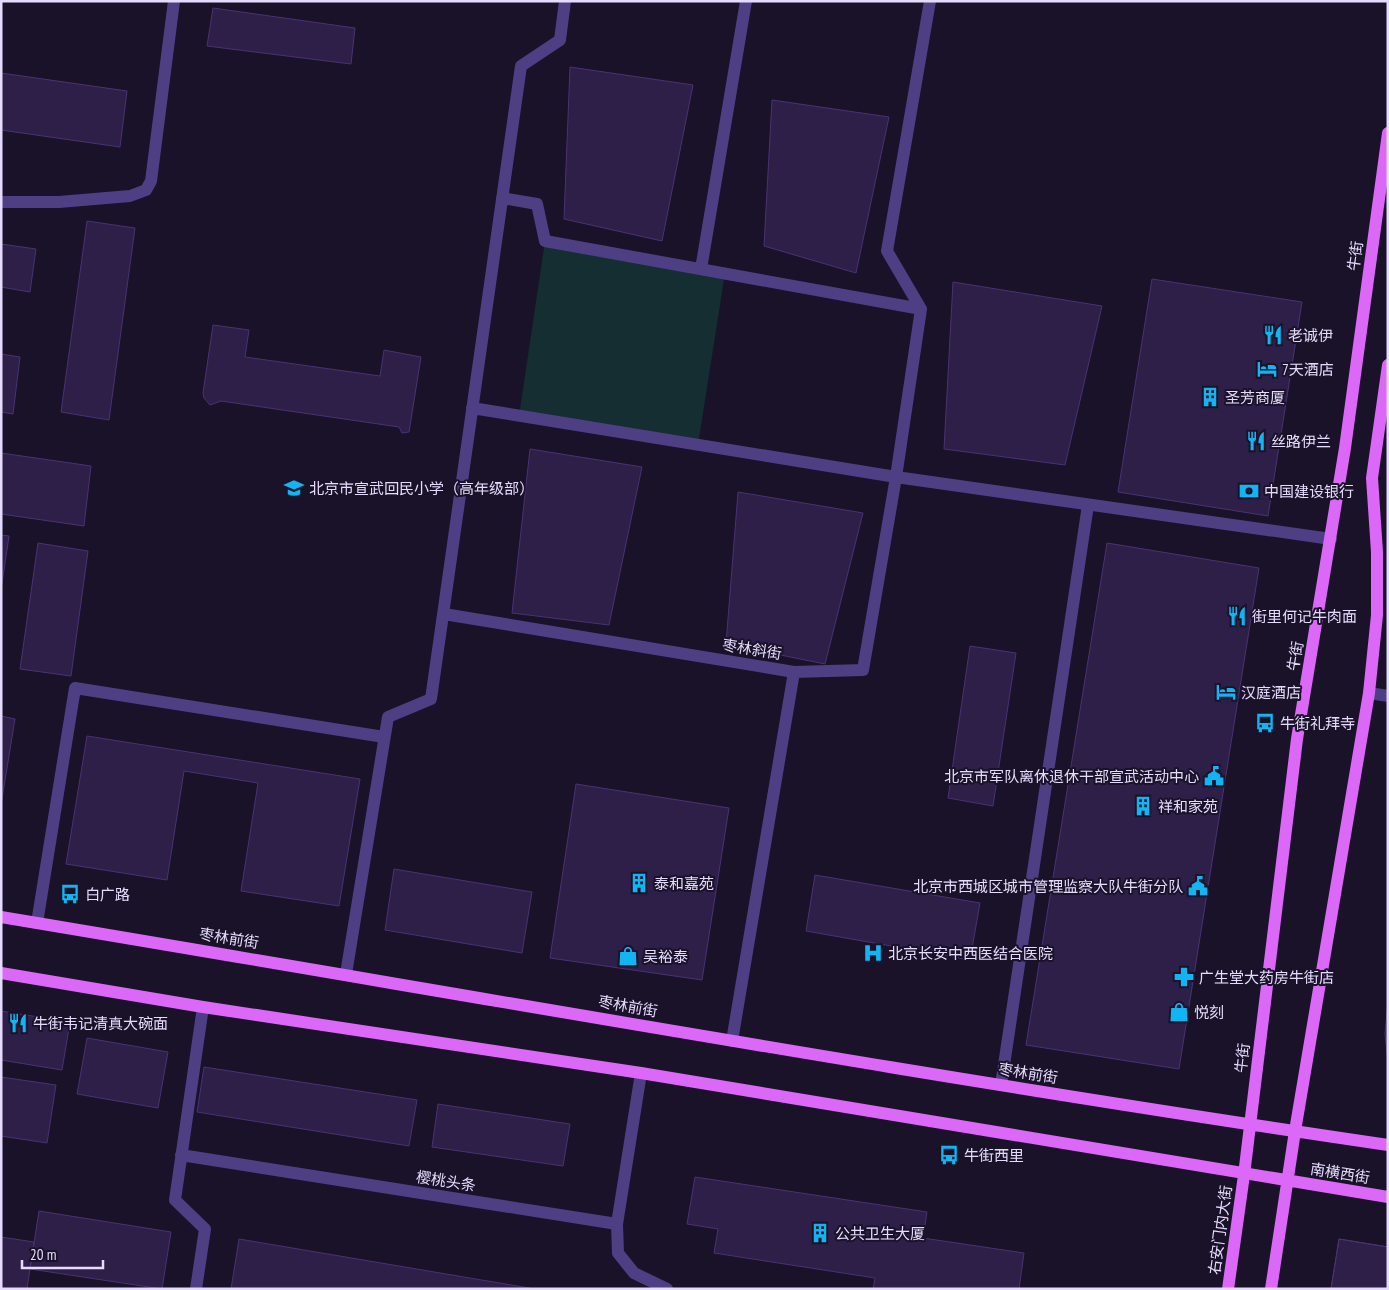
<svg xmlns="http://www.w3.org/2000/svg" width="1389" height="1290" viewBox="0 0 1389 1290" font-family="'PT Sans Narrow','Noto Sans SC',sans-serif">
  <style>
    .green { fill: #152e32 }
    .building { fill: #2e1f48; stroke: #4a3273 }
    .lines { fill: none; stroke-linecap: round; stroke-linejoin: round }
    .minor { stroke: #4e3f84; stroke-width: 12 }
    .major { stroke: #db68f7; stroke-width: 12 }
    .labels { text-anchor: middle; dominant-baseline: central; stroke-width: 4; stroke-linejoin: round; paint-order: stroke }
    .street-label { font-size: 15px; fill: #e5dbfd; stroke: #191228 }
    .poi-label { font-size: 15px; fill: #e5dbfd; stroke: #191228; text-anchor: start }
  </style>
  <rect width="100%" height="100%" fill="#191228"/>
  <path class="green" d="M545,241L725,273L698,445L519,416Z"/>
  <path class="building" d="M213,8L355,28L351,64L207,46Z
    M570,67L693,85L662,241L564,219Z
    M1,73L127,91L120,147L1,130Z
    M772,100L889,117L856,273L764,246Z
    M87,221L135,228L109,420L61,412Z
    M1,244L36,249L30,292L1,287Z
    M1152,279L1302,302L1268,516L1118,492Z
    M953,282L1102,306L1065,465L944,449Z
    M213,325L249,330L245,357L380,376L384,350L421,357L409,432L402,433L399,427L221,401L210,405L204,398L203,393Z
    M1,354L20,357L13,414L1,412Z
    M530,449L642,467L609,625L512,613Z
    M1,453L91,466L84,526L1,514Z
    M738,492L863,513L825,664L726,644Z
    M1,535L9,536L1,590Z
    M38,543L88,551L71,676L20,669Z
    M1107,543L1259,568L1179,1069L1026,1045Z
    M970,646L1016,653L993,806L948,798Z
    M1,716L15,719L1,805Z
    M87,736L360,779L339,906L241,891L258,783L184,771L167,880L66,864Z
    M576,784L729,808L702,980L550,958Z
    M394,869L532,892L522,953L385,930Z
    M815,875L980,903L970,960L806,931Z
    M1388,1001V1062L1385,1034Z
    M1,1011L70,1022L62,1070L1,1060Z
    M87,1038L168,1052L158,1108L77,1094Z
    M204,1067L417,1100L409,1146L197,1112Z
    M1,1077L56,1085L47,1143L1,1136Z
    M438,1104L570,1124L563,1166L432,1147Z
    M695,1177L927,1212L923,1238L1024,1253L1019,1289H873L875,1278L714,1253L718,1229L687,1224Z
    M39,1211L171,1232L162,1289L30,1269Z
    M1,1237L34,1242L27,1289H1Z
    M239,1239L535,1289H231Z
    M1339,1239L1388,1247V1289H1331Z
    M1339,1239L1388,1247V1289H1331Z"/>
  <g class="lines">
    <path class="minor" d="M930,1L887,251L921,309L896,477L1331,539
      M502,198L537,204L545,241L921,309
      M1,202H59L130,196L146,190L151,181L174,1
      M701,269L746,1
      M444,614L794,672L863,670L896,477L472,408
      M1369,693L1388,696
      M37,923L75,688L384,737
      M346,974L388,717L431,699L521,66L560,40L565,1
      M732,1041L794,672
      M1001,1085L1088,505
      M181,1155L617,1224L618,1253L634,1273L667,1289
      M617,1224L641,1073
      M196,1289L205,1229L175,1200L203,1007"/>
    <path class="major" d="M1,917C463,994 924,1077 1388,1145
      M1,973L203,1007L641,1073L1388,1197
      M1228,1289L1244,1175L1297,739L1345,448L1388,133
      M1271,1289L1295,1131L1369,693L1377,615V552L1372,478L1388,365"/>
  </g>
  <defs>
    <symbol id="restaurant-bare" viewBox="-9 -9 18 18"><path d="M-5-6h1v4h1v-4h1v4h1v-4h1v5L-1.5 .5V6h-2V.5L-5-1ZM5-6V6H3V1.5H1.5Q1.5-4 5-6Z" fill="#12b4f2" stroke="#191228" stroke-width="2.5" paint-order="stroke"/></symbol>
    <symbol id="hotel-bare" viewBox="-9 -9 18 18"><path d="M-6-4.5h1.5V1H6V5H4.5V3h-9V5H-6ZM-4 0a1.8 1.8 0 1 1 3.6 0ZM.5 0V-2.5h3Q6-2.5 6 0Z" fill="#12b4f2" stroke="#191228" stroke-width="2.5" paint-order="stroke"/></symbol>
    <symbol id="building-bare" viewBox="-9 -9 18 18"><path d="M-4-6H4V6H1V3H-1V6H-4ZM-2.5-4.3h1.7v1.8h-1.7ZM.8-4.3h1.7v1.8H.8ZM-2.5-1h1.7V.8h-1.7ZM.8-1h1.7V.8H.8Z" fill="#12b4f2" stroke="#191228" stroke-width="2.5" paint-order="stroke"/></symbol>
    <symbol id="school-bare" viewBox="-9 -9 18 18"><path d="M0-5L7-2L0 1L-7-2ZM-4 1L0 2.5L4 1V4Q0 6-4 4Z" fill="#12b4f2" stroke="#191228" stroke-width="2.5" paint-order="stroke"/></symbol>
    <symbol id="bank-bare" viewBox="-9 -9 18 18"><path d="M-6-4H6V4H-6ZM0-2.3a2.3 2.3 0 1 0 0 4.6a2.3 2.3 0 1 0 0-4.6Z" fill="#12b4f2" stroke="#191228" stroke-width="2.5" paint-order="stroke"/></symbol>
    <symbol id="bus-bare" viewBox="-9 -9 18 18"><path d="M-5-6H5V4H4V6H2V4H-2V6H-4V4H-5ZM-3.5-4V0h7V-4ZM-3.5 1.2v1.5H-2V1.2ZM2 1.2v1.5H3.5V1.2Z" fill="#12b4f2" stroke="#191228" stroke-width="2.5" paint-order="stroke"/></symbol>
    <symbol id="civic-bare" viewBox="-9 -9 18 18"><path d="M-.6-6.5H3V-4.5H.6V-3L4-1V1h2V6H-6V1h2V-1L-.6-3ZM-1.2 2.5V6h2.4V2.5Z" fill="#12b4f2" stroke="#191228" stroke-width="2.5" paint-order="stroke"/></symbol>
    <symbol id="hospital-bare" viewBox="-9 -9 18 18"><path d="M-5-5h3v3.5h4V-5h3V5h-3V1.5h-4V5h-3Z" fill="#12b4f2" stroke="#191228" stroke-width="2.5" paint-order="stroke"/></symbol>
    <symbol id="shop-bare" viewBox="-9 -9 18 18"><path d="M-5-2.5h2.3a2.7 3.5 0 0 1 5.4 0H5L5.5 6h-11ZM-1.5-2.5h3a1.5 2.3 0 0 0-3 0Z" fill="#12b4f2" stroke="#191228" stroke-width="2.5" paint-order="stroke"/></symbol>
    <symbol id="pharmacy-bare" viewBox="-9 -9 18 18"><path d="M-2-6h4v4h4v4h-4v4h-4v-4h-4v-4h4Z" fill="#12b4f2" stroke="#191228" stroke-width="2.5" paint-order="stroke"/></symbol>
  </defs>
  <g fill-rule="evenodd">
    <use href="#restaurant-bare" x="1259" y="321" width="28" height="28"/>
    <use href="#hotel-bare" x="1253" y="355" width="28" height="28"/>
    <use href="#building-bare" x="1196" y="383" width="28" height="28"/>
    <use href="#restaurant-bare" x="1242" y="427" width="28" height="28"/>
    <use href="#school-bare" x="280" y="474" width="28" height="28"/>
    <use href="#bank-bare" x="1235" y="477" width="28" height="28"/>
    <use href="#restaurant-bare" x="1223" y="602" width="28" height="28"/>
    <use href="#hotel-bare" x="1212" y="678" width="28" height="28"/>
    <use href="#bus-bare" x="1251" y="709" width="28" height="28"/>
    <use href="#civic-bare" x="1200" y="762" width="28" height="28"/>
    <use href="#building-bare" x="1129" y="792" width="28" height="28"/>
    <use href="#building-bare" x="625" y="869" width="28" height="28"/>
    <use href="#civic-bare" x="1184" y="872" width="28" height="28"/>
    <use href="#bus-bare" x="56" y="880" width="28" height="28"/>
    <use href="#hospital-bare" x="859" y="939" width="28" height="28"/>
    <use href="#shop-bare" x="614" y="942" width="28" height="28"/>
    <use href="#pharmacy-bare" x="1170" y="963" width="28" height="28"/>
    <use href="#shop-bare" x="1165" y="998" width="28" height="28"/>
    <use href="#restaurant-bare" x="4" y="1009" width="28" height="28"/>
    <use href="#bus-bare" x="935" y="1141" width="28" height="28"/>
    <use href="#building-bare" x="806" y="1219" width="28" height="28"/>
  </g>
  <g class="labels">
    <g class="street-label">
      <text transform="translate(1355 256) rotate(-82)">牛街</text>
      <text transform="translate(752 649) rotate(9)">枣林斜街</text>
      <text transform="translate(1295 656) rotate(-80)">牛街</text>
      <text transform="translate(229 938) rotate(9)">枣林前街</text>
      <text transform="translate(628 1006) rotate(10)">枣林前街</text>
      <text transform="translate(1242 1058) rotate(-83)">牛街</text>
      <text transform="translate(1028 1073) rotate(9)">枣林前街</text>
      <text transform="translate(1340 1173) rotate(9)">南横西街</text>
      <text transform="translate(446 1181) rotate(9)">樱桃头条</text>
      <text transform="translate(1220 1230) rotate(-82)">右安门内大街</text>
    </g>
    <g class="poi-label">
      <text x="1288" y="335">老诚伊</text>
      <text x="1282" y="369">7天酒店</text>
      <text x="1225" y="397">圣芳商厦</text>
      <text x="1271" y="441">丝路伊兰</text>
      <text x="309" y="488">北京市宣武回民小学（高年级部）</text>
      <text x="1264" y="491">中国建设银行</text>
      <text x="1252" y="616">街里何记牛肉面</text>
      <text x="1241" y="692">汉庭酒店</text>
      <text x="1280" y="723">牛街礼拜寺</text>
      <text x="1199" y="776" text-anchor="end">北京市军队离休退休干部宣武活动中心</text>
      <text x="1158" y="806">祥和家苑</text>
      <text x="654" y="883">泰和嘉苑</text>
      <text x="1183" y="886" text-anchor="end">北京市西城区城市管理监察大队牛街分队</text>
      <text x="85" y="894">白广路</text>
      <text x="888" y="953">北京长安中西医结合医院</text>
      <text x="643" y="956">吴裕泰</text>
      <text x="1199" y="977">广生堂大药房牛街店</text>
      <text x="1194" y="1012">悦刻</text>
      <text x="33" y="1023">牛街韦记清真大碗面</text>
      <text x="964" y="1155">牛街西里</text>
      <text x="835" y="1233">公共卫生大厦</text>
    </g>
  </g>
  <rect width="1389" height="1290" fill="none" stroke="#e5dbfd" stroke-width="5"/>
  <path d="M22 1260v8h81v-8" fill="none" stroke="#e5dbfd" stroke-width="2.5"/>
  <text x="30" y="1260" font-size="15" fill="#e5dbfd" stroke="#191228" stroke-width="4" paint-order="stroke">20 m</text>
</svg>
